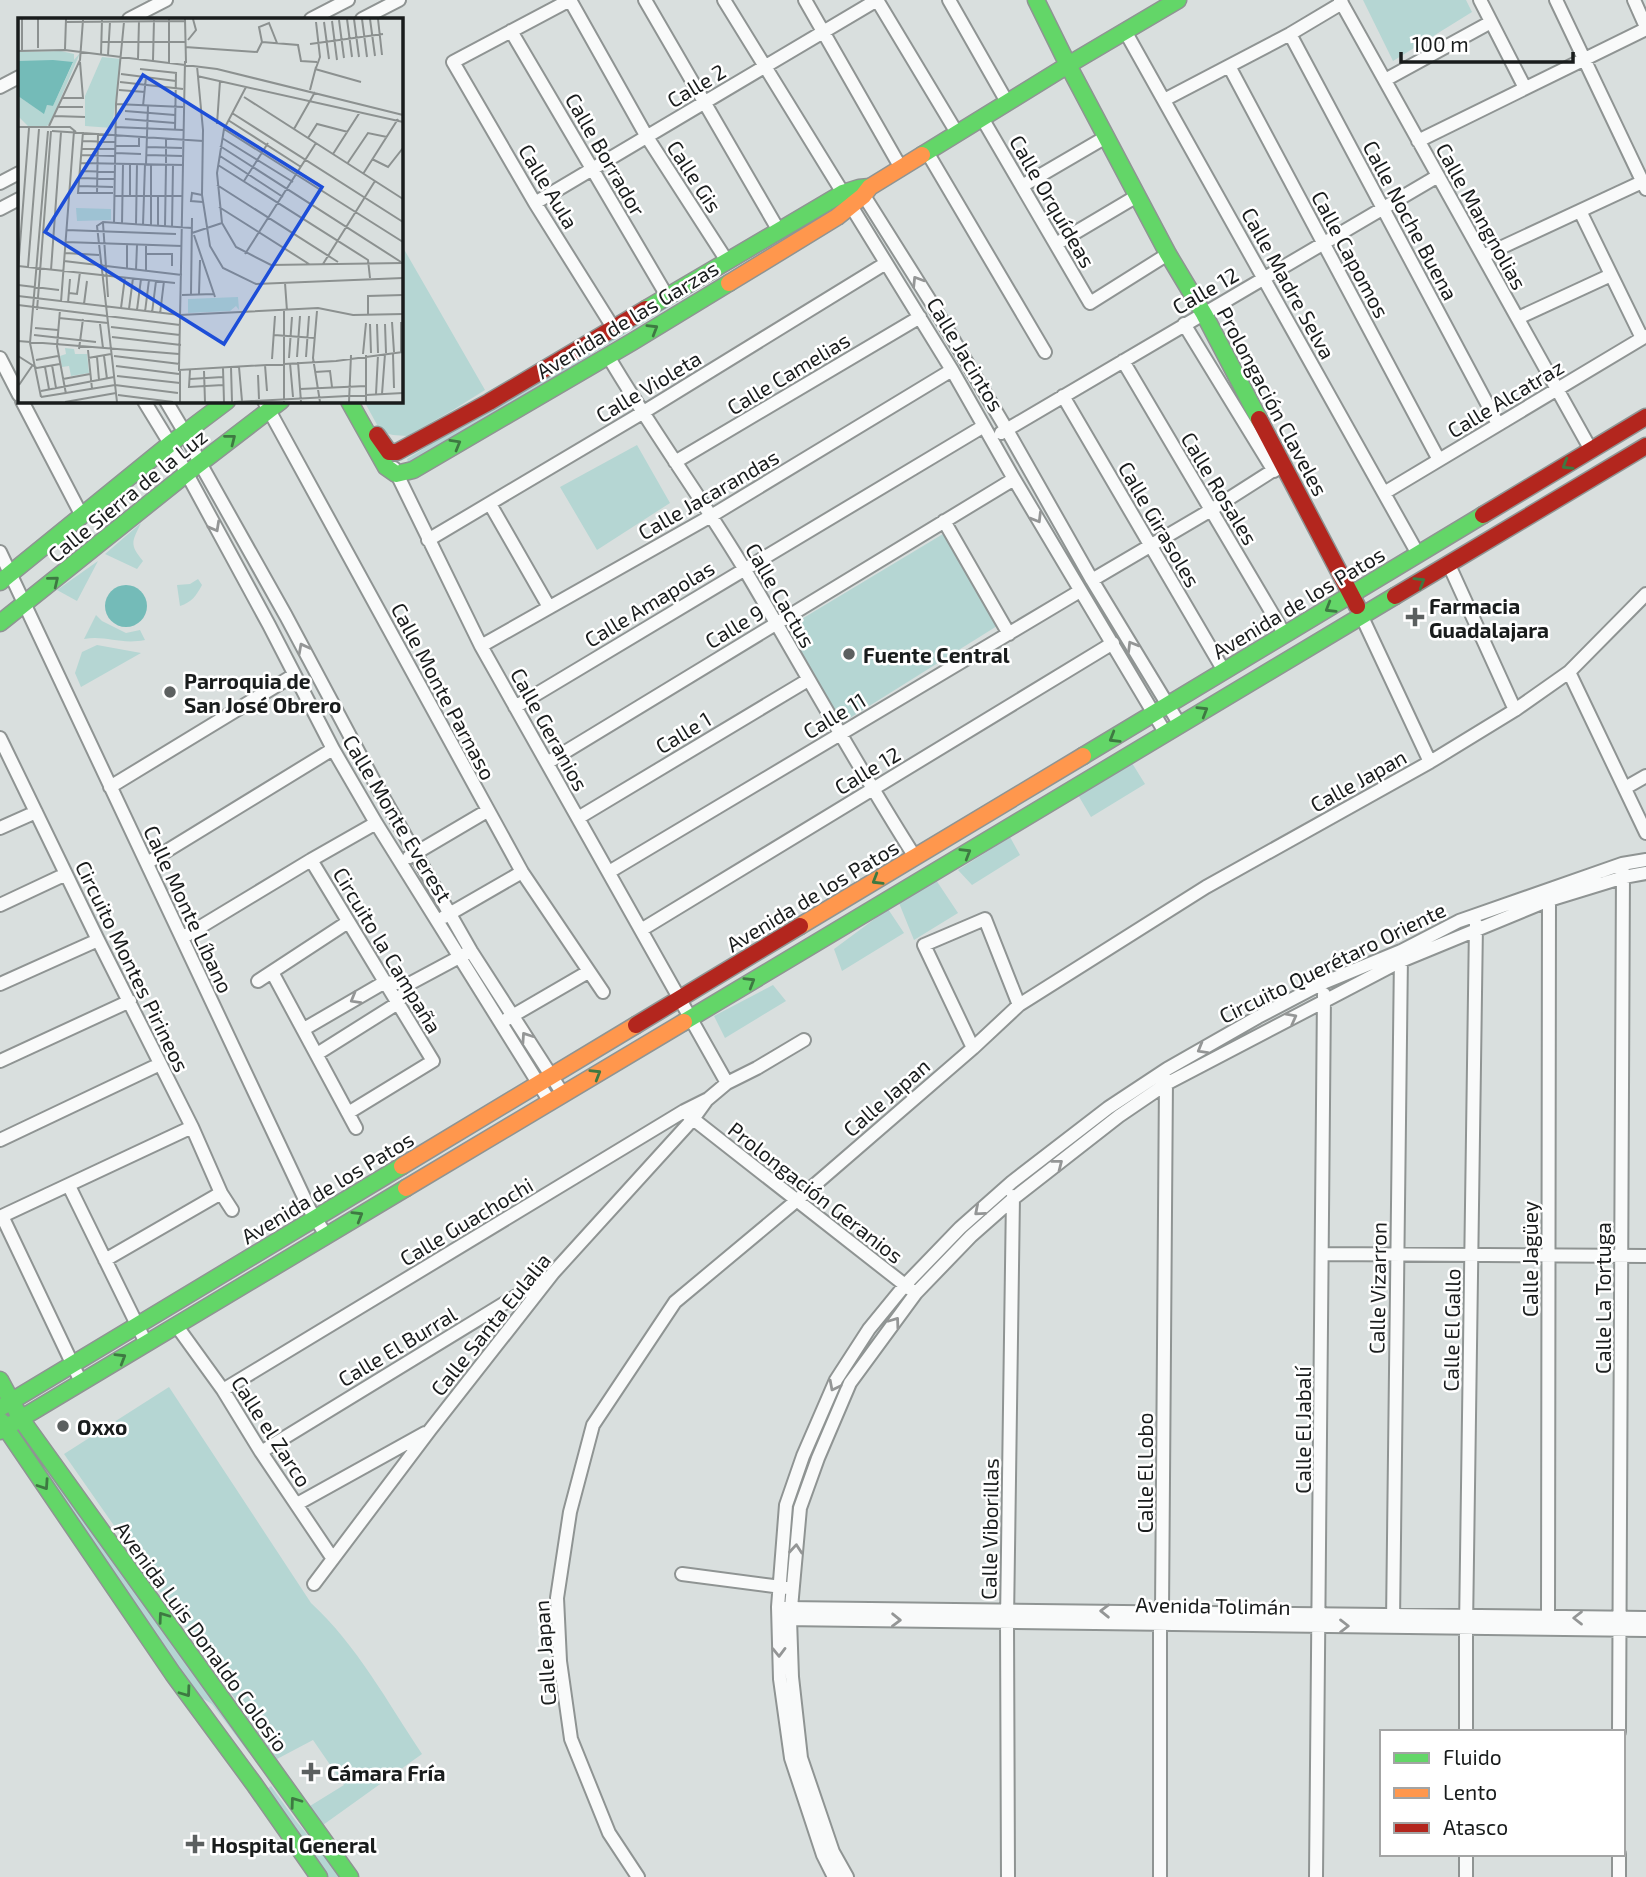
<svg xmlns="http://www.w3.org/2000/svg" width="1646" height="1877" viewBox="0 0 1646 1877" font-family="'Exo 2',sans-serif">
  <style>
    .green { fill: #b5d6d3 }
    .water { fill: #74bbb8 }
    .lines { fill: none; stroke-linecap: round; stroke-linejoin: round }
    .street-casing { stroke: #8f9493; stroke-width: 16 }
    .fast-casing { stroke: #8f9493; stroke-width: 19 }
    .slow-casing { stroke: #8f9493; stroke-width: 19 }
    .jam-casing { stroke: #8f9493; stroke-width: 19 }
    .street { stroke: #f9fafa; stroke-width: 12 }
    .fast { stroke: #63d668; stroke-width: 16 }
    .slow { stroke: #ff974d; stroke-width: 16 }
    .jam { stroke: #b3261e; stroke-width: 16 }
    .oneway { stroke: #949696 }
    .oneway2 { stroke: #3e7942 }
    .poi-dot { fill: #5c6060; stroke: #fff; stroke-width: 2.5 }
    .labels { text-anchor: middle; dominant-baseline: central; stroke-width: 5; stroke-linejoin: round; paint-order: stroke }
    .street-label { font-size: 21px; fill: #191c1c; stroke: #fff }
    .poi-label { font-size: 21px; font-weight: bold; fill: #191c1c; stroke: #fff; text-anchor: start }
    .inset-road { fill: none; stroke: #8c9190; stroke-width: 2 }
    .view { fill: #1d4ed8; fill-opacity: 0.15; stroke: #1d4ed8; stroke-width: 3.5 }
    .inset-edge { fill: none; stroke: #191c1c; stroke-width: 3.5 }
  </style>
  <rect width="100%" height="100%" fill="#d9dfde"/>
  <path class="green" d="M1363,0H1466L1472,12L1393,61Z
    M806,224L409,465L407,459L560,364Z
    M401,244L485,390L453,410L407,436L393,435L381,432L364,401H401Z
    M637,445L670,503L597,550L560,487Z
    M141,523C132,542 129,544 143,561L137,569L105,554Z
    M943,534L997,626L842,723L785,629Z
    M98,561L77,601L57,590Z
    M198,579L202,585C196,596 192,602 180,606L177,585L190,584Z
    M96,615L102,621L126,633L140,630L145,640C120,645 106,635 84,639Z
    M97,645L141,653L81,687L75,673L82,652Z
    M1132,763L1145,784L1091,817L1078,795Z
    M1010,837L1020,855L972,885L958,870Z
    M936,880L958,913L914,940L899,903Z
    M888,909L904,933L842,971L834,949Z
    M773,985L786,1001L725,1038L714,1016Z
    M169,1387L311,1603C356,1644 388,1703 422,1754L323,1825L310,1806L344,1785L313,1740L277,1759L64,1454Z
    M22,1433L253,1749L249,1753L212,1704L202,1698L188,1680L17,1437Z
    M271,1786L296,1821L322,1852L340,1877H327L266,1790Z"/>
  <path class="water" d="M105 606a21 21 0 1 1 42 0a21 21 0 1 1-42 0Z"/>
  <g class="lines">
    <defs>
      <path id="street" d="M570,0L453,62L535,203L614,329
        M570,0L647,137L727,261
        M645,0L779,231
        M724,0L843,193
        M805,0L901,168
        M877,0L957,133
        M949,0L1007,102
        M1340,0L1591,450
        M1480,0L1525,88
        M1556,0L1646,189
        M1634,0L1646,27
        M129,19L166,0
        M311,19L348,0
        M362,19L399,0
        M511,31L667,296
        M1125,31L1418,554
        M1290,34L1498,424
        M1229,66L1439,460
        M1385,80L1491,22
        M0,87L19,77
        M1164,100L1290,34L1342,3
        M982,118L1090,303L1168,254
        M1418,141L1646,29
        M927,152L1045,352
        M0,183L19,173
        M1022,186L1106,137
        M861,191L934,307L1007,430L1092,580L1180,725
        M535,203L877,0
        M851,206L952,370L1014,479L1166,734
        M0,209L19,199
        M1580,211L1642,338
        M1056,244L1137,196
        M1483,256L1642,182
        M1518,318L1611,275
        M1184,324L1274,471
        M608,356C651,429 701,497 745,570C802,666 855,763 915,857
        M0,358L19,395
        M1123,361L1285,635
        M1063,396L1224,671
        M22,401L82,516
        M144,401L174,450L269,625L333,749L376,823L550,1102
        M166,401L185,433L200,463L286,616L374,781L471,951L563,1094
        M264,401L522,872L603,992
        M1001,433L1438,176
        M675,462L920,317
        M394,468L481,646L727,1083
        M1384,493L1646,336
        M490,504L549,607
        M944,521L1009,634
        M428,540L642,413L886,263
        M0,552L310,1210L326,1235
        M1449,565L1515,710
        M1092,580L1211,510L1283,464
        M1362,617L1430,762
        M481,646L711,516L952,370
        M1569,672L1646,833
        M515,707L984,426
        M0,738L98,940L192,1127L221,1193L232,1210
        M547,763L1014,479
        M110,787L294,675
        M1625,788L1646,776
        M578,818L808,680
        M0,828L36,812
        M409,857L487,811
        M311,860L433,1061L348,1113
        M147,863L333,749
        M609,872L1080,591
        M0,905L66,874
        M444,917L522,872
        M641,930L1113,643
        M182,938L311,860L376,823
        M272,972L356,1128
        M258,981L348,922
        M0,984L98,940
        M507,1019L588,972
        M304,1029L385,982L409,984
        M973,1048L924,945L985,919L1019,1005
        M317,1054L398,1003L409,984L465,954
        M0,1061L130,1001
        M688,1115L910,1289
        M0,1140L160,1064
        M69,1186L146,1343
        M2,1216L81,1382
        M0,1217L192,1127
        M1322,1254L1646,1256
        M105,1260L221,1193
        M176,1325L223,1390L261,1452L333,1559
        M223,1390L684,1111L708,1099L727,1083L757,1068L804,1040
        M261,1452L544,1279
        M297,1504L425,1433
        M682,1574L789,1588
        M314,1584L430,1430L553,1273L693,1119L706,1101
        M785,1608L1646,1618
        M783,1619L1646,1630
        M1393,1622L1401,955
        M1548,1623L1549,893
        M1466,1732V1628L1476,924
        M1619,1732L1623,871
        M1466,1854V1877
        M1619,1854V1877
        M638,1877L609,1833L571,1739L560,1661L557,1598L570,1512L593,1425L675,1302L796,1201L973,1048L1019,1005L1206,887L1430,762L1515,710L1569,672L1646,594
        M834,1877L823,1855L791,1758L780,1679L778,1607L786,1505L803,1456L836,1380L869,1329L905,1285L960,1228L1012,1182L1108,1108L1167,1069L1258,1017L1323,983L1401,951L1459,921L1622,864L1646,860
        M847,1877L833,1852L801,1758L792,1677L790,1619L800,1508L818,1458L850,1383L916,1293L971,1236L1014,1198L1119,1116L1166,1084L1401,961L1549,900L1624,877L1646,873
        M1008,1877L1007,1621L1013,1196
        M1160,1877V1624L1162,1612L1166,1079
        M1316,1877L1324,994"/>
      <path id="fast" d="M1036,0L1068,65L1168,254L1204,314L1259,419
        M922,155L1068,65L1178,0
        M646,309L843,193L859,188L870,187
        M349,401L386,467L396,474L413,470L632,342L729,283
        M0,582L170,444L227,401
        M0,623L186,474L281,401
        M1083,756L1483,515
        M684,1022L1395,596
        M0,1380L21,1419L350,1877
        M0,1408L402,1166
        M1,1421L173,1674L254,1784L319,1877
        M0,1431L406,1188"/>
      <path id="slow" d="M729,283L837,217L863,196L870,187L922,155
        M800,926L1083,756
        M402,1166L636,1025
        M406,1188L684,1022"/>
      <path id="jam" d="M1259,419L1357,606
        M377,435L389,452H397L489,402L646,309
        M1483,515L1646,417
        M1395,596L1646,446
        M636,1025L800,926"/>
    </defs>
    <use href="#street" class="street-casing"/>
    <use href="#fast" class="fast-casing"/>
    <use href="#slow" class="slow-casing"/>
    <use href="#jam" class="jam-casing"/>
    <use href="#street" class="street"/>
    <use href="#fast" class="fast"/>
    <use href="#slow" class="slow"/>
    <use href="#jam" class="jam"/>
  </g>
  <defs><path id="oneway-chevron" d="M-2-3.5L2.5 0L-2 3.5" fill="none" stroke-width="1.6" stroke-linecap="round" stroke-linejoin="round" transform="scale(1.75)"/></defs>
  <g class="oneway">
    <use href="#oneway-chevron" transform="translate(917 281) rotate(-122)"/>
    <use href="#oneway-chevron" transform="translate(1037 518) rotate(59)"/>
    <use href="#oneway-chevron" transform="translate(215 527) rotate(61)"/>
    <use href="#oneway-chevron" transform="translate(1132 646) rotate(-121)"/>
    <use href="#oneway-chevron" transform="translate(303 648) rotate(-118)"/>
    <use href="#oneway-chevron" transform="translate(355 999) rotate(150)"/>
    <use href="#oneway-chevron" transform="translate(1292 1018) rotate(-28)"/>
    <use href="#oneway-chevron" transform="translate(526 1037) rotate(-124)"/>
    <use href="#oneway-chevron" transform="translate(1202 1049) rotate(150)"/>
    <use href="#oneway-chevron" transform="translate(1058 1164) rotate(-38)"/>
    <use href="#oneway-chevron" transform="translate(979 1211) rotate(139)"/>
    <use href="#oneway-chevron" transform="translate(895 1322) rotate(-54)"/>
    <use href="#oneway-chevron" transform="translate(834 1386) rotate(117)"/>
    <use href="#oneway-chevron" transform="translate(796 1549) rotate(-85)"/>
    <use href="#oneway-chevron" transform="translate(1105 1611) rotate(-179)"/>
    <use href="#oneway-chevron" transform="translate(1578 1618) rotate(-180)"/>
    <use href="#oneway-chevron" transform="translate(896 1620) rotate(1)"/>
    <use href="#oneway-chevron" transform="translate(1344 1626)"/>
    <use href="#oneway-chevron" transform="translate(779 1652) rotate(89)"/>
  </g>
  <g class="oneway2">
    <use href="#oneway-chevron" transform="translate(653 329) rotate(-31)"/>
    <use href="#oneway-chevron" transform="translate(231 439) rotate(-38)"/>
    <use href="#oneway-chevron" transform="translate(456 444) rotate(-30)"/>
    <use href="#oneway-chevron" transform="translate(1567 465) rotate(149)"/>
    <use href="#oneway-chevron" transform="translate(54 581) rotate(-39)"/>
    <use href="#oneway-chevron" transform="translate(1420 582) rotate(-31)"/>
    <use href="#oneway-chevron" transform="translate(1330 608) rotate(149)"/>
    <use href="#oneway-chevron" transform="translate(1203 711) rotate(-31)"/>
    <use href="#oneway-chevron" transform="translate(1114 738) rotate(149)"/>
    <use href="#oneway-chevron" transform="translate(966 853) rotate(-31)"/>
    <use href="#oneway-chevron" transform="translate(877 880) rotate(149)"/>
    <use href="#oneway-chevron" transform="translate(750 982) rotate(-31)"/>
    <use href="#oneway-chevron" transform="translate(596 1074) rotate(-31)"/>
    <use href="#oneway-chevron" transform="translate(358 1216) rotate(-31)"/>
    <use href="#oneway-chevron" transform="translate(121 1358) rotate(-31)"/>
    <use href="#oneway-chevron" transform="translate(44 1485) rotate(56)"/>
    <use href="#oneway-chevron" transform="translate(163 1617) rotate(-126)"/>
    <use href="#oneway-chevron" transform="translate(186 1692) rotate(54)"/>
    <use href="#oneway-chevron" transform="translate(295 1802) rotate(-126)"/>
  </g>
  <g class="poi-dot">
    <path d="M1411.5 606.5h7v7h7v7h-7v7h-7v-7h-7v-7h7z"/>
    <circle cx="849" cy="654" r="7"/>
    <circle cx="170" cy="692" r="7"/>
    <circle cx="63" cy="1426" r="7"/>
    <path d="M307.5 1761.5h7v7h7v7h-7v7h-7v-7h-7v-7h7z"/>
    <path d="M191.5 1833.5h7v7h7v7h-7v7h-7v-7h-7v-7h7z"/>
  </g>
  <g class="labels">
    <g class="street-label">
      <text transform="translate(696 85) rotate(-31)">Calle 2</text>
      <text transform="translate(606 154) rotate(60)">Calle Borrador</text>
      <text transform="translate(695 176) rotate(57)">Calle Gis</text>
      <text transform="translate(549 186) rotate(59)">Calle Aula</text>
      <text transform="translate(1053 201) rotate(60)">Calle Orquídeas</text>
      <text transform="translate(1482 216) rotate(61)">Calle Mangnolias</text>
      <text transform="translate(1411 220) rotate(62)">Calle Noche Buena</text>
      <text transform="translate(1351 254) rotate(62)">Calle Capomos</text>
      <text transform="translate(1289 283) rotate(61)">Calle Madre Selva</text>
      <text transform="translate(1205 290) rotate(-30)">Calle 12</text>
      <text transform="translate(627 319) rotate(-31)">Avenida de las Garzas</text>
      <text transform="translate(966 354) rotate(59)">Calle Jacintos</text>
      <text transform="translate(788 373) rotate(-31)">Calle Camelias</text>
      <text transform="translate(648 386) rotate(-31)">Calle Violeta</text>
      <text transform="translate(1505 398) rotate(-31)">Calle Alcatraz</text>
      <text transform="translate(1273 401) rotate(62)">Prolongación Claveles</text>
      <text transform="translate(1220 488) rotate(59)">Calle Rosales</text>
      <text transform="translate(708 494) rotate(-30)">Calle Jacarandas</text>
      <text transform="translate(127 495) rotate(-39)">Calle Sierra de la Luz</text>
      <text transform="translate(1160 524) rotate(60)">Calle Girasoles</text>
      <text transform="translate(781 595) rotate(60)">Calle Cactus</text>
      <text transform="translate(1298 602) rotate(-31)">Avenida de los Patos</text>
      <text transform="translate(649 603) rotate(-31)">Calle Amapolas</text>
      <text transform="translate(734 626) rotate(-31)">Calle 9</text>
      <text transform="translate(444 691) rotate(62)">Calle Monte Parnaso</text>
      <text transform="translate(834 715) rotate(-31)">Calle 11</text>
      <text transform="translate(550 729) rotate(61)">Calle Geranios</text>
      <text transform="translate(683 732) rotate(-31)">Calle 1</text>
      <text transform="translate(867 770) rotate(-31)">Calle 12</text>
      <text transform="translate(1358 780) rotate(-29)">Calle Japan</text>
      <text transform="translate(398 818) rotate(59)">Calle Monte Everest</text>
      <text transform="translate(812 895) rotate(-31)">Avenida de los Patos</text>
      <text transform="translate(189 909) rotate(65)">Calle Monte Líbano</text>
      <text transform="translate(388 950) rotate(59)">Circuito la Campaña</text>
      <text transform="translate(1332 962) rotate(-26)">Circuito Querétaro Oriente</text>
      <text transform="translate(133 966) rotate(64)">Circuito Montes Pirineos</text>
      <text transform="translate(886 1097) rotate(-41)">Calle Japan</text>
      <text transform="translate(327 1187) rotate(-31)">Avenida de los Patos</text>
      <text transform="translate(816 1192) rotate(38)">Prolongación Geranios</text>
      <text transform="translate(466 1221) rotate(-31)">Calle Guachochi</text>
      <text transform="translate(1529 1259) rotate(-90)">Calle Jagüey</text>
      <text transform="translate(1377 1288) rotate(-89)">Calle Vizarron</text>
      <text transform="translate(1602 1298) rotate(-90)">Calle La Tortuga</text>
      <text transform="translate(490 1324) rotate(-51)">Calle Santa Eulalia</text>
      <text transform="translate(1451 1330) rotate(-89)">Calle El Gallo</text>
      <text transform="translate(397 1346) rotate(-31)">Calle El Burral</text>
      <text transform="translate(1302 1430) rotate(-90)">Calle El Jabalí</text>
      <text transform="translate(272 1431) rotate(57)">Calle el Zarco</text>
      <text transform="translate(1144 1473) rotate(-90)">Calle El Lobo</text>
      <text transform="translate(989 1529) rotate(-89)">Calle Viborillas</text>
      <text transform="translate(1213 1605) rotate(1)">Avenida Tolimán</text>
      <text transform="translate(202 1636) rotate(54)">Avenida Luis Donaldo Colosio</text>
      <text transform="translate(544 1653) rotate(-94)">Calle Japan</text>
    </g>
    <g class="poi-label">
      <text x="1429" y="605">Farmacia<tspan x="1429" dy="24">Guadalajara</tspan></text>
      <text x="863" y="654">Fuente Central</text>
      <text x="184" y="680">Parroquia de<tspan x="184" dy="24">San José Obrero</tspan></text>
      <text x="77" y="1426">Oxxo</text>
      <text x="327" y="1772">Cámara Fría</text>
      <text x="211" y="1844">Hospital General</text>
    </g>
  </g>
  <g transform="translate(18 18)">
    <rect width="385" height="385" fill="#d9dfde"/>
    <path d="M43,33L56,36V42L62,35L32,105L28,109L10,108L0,98V78L25,95L29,87L35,88L55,45L0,43V34ZM84,39L103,41L94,110L67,108V78ZM58,190L93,191V202L59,203ZM220,279L221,292L218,288L212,293L170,295V281ZM47,330L56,331L57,336H69L71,355L53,358L51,348L44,349L42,338L48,336Z" fill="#b5d6d3"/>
    <path d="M35,42L55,44L35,88L29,87L26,96L0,78V43Z" fill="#74bbb8"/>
    <path class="inset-road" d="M4,1V33M20,1V30M167,1L168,45M329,1L334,39M336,1L341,39M344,1L349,39M352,1L357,38M360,1L364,37M321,2L326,40M314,3L319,42M48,4L167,3M306,4L311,41M170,22L178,12L175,1M83,24H167M244,24L280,27L283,43L299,44M292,26L365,16M167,29L239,34L244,24L241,9L251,5L259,25M47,31L48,1M0,33L47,32L199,51L385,97M83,36L84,2M90,37L92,4M120,41L121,3M135,42L136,2M167,43L161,352L318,343L385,334M151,45V1M179,48L185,112L184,177L192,228L205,250L238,266L385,260M298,50L302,39L298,4M122,51L159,55M297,51L343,64M103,56L158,63M179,58L385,104M102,64L165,71M228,69L206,111L199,155L204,205L218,229L253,247L385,245M101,72L127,74M292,72L298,49M226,79L385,181M44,80H65L62,44M98,86L165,89M125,88L128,59M40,89H65M107,93L157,97M214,95L385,204M36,98L67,99M107,101L157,105M210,102L283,149M199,106L202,63M31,108L62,42L65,2M0,109H52L58,114M97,109L165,112M206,111L385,224M276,111L297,74M157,112L158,55M34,113L185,123M65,114L60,175H95M204,120L275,164M290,120L299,106L330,114M64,123L97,124M97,128H121V118M202,128L383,244M129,129L164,130M63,131H97M97,135L123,136M315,136L342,94M63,137L97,138M129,137L164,138M202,138L265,179M354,141L370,149L385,130M62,145L166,147M148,145V120M128,146L130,88M329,146L350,115L369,119M200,147L350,242L352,260M62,153L96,154M345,156L380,101M61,160L96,161M226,163L250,125M199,167L320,244M61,168L95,169M79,176L80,115M184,177L174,175L173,183L185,184M97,178H164M112,178V146M201,189L291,246M85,205L90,279M96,205L98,86L106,4M104,206L105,146M118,207L119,146M125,207L127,146M133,208V146M140,208V178M147,208L148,147M154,209L155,147M48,212L158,216M174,215L204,205M176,217L197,279M47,224L164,228M47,235L81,237M128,236H154V248M227,236L298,125M46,243L164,257M305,246L357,163M0,248L157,265M10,249L21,111M109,251V227M0,252L11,110M33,252L43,114M118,252L119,227M128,253V228M267,265L269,293M0,267L41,272M51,275L59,276L62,254M173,276L174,200M181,276L182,242M164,277L196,276M0,278L162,297L300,290L335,297L385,296M43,284L56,113M50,285L52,261M66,286L69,263M0,287L162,307M103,290L107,259M111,291L115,260M266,291V384M19,292L33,113M42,292L39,328L48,376M119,292L123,261M299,293L295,340L302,384M127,294L131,262M134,295L138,263M142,296L146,263M350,298V278L385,277M41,300L90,305M374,304L376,334M383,304V334M82,306L85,330M352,306L353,335M359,306L360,335M367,306L368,335M93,309L162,317M17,310L40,312M16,317L78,324M256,317L297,320M94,319L163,327M0,323L161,336M61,331L65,301M70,332L74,371M345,336L348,305M375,336L376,370M0,338L19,350L42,346M86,338L89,361M96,338L162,346M79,339L81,362M279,339L282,298M288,339L291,298M70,340L93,336M271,340L274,299M254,341L257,298M18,342L40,338M280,344L283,384M272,345L275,379M34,347L38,370M247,347L249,373M98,348L161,356M27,349L31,371M213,349L214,384M221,349L224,383M205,350L206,384M172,352L171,369L205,367M186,353L187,384M297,354L312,353L314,369M240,357L241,381M99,358L162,365M45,361L72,356M172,361L205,359M1,367L14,348M282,371L348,368M23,373L96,359M358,376L360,337M364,376L367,336M100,377L155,384M23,379L12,325L30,113M23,379L97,367L160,375M47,384L98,375M99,384L79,208L85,204L174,210M162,384V352M216,384L385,375M331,384L333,337M348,384V337"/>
    <path class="view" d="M125,57L304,169L206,326L27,214Z"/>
    <rect width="385" height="385" class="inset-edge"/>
  </g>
  <rect x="1380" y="1730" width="245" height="126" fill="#ffffff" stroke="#a3a4a4" stroke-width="2"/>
  <rect x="1394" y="1753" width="35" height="10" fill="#63d668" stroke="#a3a4a4" stroke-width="2"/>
  <text x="1443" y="1765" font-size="21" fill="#191c1c">Fluido</text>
  <rect x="1394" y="1788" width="35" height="10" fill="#ff974d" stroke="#a3a4a4" stroke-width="2"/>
  <text x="1443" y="1800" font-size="21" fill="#191c1c">Lento</text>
  <rect x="1394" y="1823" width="35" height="10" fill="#b3261e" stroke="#a3a4a4" stroke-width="2"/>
  <text x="1443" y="1835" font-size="21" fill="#191c1c">Atasco</text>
  <path d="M1401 52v10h172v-10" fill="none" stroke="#191c1c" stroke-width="3.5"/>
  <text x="1412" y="52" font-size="21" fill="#191c1c" stroke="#ffffff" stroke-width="5" paint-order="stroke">100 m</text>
</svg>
